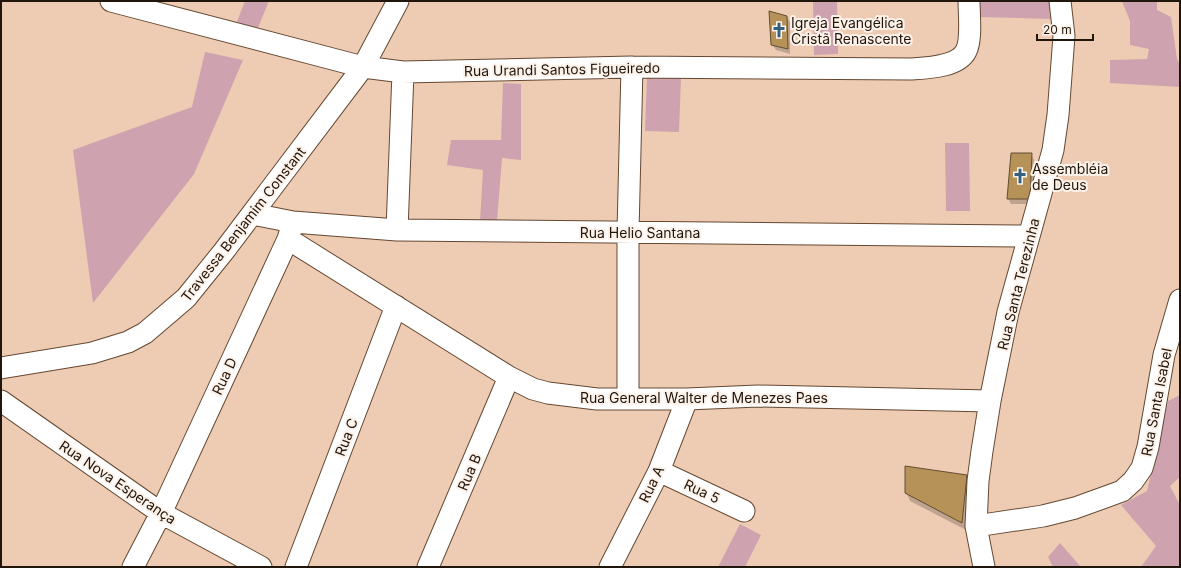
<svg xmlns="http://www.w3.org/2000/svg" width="1181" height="568" viewBox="0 0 1181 568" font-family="Inter,sans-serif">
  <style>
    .green { fill: #cea2af }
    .shadow { fill: #0003 }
    .building { fill: #b79258; stroke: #614e30 }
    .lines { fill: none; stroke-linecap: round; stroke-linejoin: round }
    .minor-casing { stroke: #644832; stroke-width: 23 }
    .minor { stroke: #fff; stroke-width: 21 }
    .labels { text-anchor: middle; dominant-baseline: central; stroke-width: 4; stroke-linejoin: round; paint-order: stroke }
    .poi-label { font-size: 14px; fill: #21160c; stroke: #fdf2ea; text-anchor: start }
    .street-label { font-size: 14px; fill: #21160c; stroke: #fdf2ea }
  </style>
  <rect width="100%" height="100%" fill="#eeccb3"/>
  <path class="green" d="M245,1H269L257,30L236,24Z
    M813,1H837L838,54L814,55Z
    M978,1H1050L1054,19L978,17Z
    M1122,1H1157V10L1171,17L1177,59L1180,65V87L1110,83V60L1147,59L1149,49L1130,45V21Z
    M205,52L243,60L194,174L93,303L73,150L192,107Z
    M647,77L681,78L679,132L645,131Z
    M503,83L521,84V160L502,158L497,221L480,222L483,170L447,165L451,140H501Z
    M945,143H969L970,211H946Z
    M1180,395V477L1170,486L1180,505V567H1141L1156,546L1121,505L1147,491L1168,401Z
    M740,524L761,535L745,567H718Z
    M1060,543L1081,567H1053L1048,557Z"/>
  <path class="shadow" d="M787,17L790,22V54L776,50L772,44Z
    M1031,154L1034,160L1033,204H1011L1008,198Z
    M967,476L971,484L966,530L910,501L906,492Z"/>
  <path class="building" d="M769,11L787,16L788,49L771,45Z
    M1011,153H1032L1030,199H1007Z
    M905,466L967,475L962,523L905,493Z"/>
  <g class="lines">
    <defs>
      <path id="minor" d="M111,1L363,67L403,72L632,67L912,69C927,68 958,67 966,51C972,40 969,14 969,1
        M253,214L293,222L397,230L1029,236
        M293,222L288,239L509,377L533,389L548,393L597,399H687L758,396L990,401
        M397,230L403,72
        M1,368L92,353L128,342L145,333L186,298L224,251L363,67L398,1
        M628,399V232L632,67
        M1,401L161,513L261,567
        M659,471L744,511
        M976,526L1043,516L1075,508L1122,491L1133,481L1142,468L1148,447L1164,355L1180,300
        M133,567L161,513L288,239
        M296,567L396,306
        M428,567L509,377
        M610,567L659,471L687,399
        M984,567L976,526L978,481L982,451L990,401L1008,312L1053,150L1058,115L1064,36L1060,1"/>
    </defs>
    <use href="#minor" class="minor-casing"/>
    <use href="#minor" class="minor"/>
  </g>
  <defs>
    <symbol id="church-bare" viewBox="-9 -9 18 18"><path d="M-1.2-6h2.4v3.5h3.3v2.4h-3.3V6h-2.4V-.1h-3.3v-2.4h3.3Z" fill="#31617f" stroke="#fdf2ea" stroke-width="2.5" paint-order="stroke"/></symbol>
  </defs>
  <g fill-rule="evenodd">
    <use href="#church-bare" x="768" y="19" width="22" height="22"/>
    <use href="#church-bare" x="1009" y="165" width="22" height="22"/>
  </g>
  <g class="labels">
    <g class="poi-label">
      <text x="791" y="22">Igreja Evangélica<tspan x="791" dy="16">Cristã Renascente</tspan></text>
      <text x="1032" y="168">Assembléia<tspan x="1032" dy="16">de Deus</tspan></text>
    </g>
    <g class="street-label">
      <text transform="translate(562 69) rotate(-1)">Rua Urandi Santos Figueiredo</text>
      <text transform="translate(243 224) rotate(-52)">Travessa Benjamim Constant</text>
      <text x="640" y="232">Rua Helio Santana</text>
      <text transform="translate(1018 284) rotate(-76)">Rua Santa Terezinha</text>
      <text transform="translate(224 376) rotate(-65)">Rua D</text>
      <text x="704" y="397">Rua General Walter de Menezes Paes</text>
      <text transform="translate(1156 402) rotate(-79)">Rua Santa Isabel</text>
      <text transform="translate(346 437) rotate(-69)">Rua C</text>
      <text transform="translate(469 472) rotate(-67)">Rua B</text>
      <text transform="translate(118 482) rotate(34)">Rua Nova Esperança</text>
      <text transform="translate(651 484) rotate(-64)">Rua A</text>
      <text transform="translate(702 491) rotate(25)">Rua 5</text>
    </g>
  </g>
  <rect width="1181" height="568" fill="none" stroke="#21160c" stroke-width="4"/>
  <path d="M1037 34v6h56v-6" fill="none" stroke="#21160c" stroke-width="2"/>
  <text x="1043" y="34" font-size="12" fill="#21160c" stroke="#fdf2ea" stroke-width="3" paint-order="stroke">20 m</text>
</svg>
